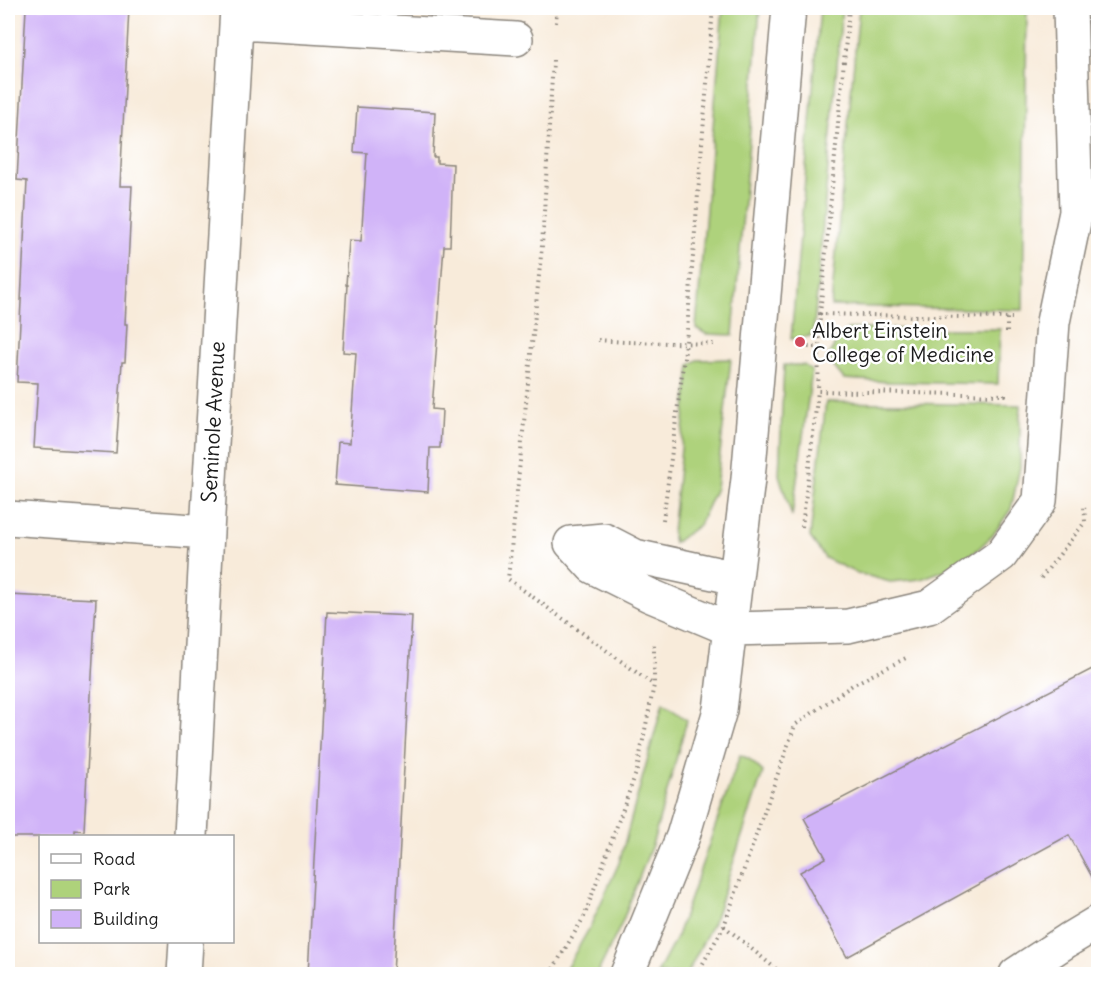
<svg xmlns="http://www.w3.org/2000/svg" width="1106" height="982" viewBox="0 0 1106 982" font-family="Delius,sans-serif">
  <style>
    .green { fill: #aed27b; stroke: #65774c; stroke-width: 1.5 }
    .building { fill: #d0b3f8 }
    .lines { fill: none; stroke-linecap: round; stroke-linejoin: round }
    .minor-casing { stroke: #8a847b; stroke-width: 36 }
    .path { stroke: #8a847b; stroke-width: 4; stroke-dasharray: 1.5 4.5; stroke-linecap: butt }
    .minor { stroke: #fff; stroke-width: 33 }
    .poi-dot { fill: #d1495b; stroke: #fff; stroke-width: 2 }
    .labels { text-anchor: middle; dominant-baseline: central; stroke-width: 5; stroke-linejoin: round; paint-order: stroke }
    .poi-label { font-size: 21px; fill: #1c1c1c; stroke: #fff; text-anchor: start }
    .street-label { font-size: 21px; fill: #1c1c1c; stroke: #fff }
  </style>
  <rect width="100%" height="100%" fill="#fff"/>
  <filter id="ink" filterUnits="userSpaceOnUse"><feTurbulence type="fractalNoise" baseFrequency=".0167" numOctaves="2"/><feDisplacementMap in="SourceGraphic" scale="12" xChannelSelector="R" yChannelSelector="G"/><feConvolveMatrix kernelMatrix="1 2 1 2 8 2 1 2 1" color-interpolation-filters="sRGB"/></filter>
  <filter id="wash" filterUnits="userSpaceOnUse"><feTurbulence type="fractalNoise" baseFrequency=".008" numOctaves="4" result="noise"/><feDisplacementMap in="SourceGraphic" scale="24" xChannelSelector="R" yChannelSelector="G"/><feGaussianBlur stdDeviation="1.35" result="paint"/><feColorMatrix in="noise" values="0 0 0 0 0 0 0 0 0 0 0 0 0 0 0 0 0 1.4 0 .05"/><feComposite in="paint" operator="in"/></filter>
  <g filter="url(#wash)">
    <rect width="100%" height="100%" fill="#f8ebda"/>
    <path class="green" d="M723,8H760L733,335L706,334L696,328Z
      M820,8H842L814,326L810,336L791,339Z
      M859,8H1027L1023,310L831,306Z
      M848,329H1000L998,384L890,382L844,379L833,366L829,354L837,341Z
      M731,359L716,488L699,525L674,543L672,533L690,365L697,360Z
      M784,365H804L812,371L792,516L779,475Z
      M826,402L1020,405V467L1011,509L993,535L975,552L950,568L921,579L890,582L854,572L825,558L810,537Z
      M663,703L687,720L653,842L621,925L597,974H563L590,927L619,863Z
      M740,755L749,759L763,772L715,918L687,974H657L677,936Z"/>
    <g id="blocks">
      <path class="building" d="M26,8H129L120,186H132L125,324H127L125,362H122L116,453L34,448L38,383L17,382L27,181L17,180Z
        M357,107L435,112L433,157H437V163L453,164L450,246H444L432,409L442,410L440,448H430L428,492L335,485L338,442L350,443L356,353L343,352L347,285H346L349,240L361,241L367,153L354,152Z
        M8,595L96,599L84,831L75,830V837H8Z
        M327,612L412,616L393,975H308Z
        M1098,666V888L1069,835L847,957L800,872L826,858L804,818Z"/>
    </g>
  </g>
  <g filter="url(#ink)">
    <use href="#blocks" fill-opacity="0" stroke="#8a847b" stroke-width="1.5"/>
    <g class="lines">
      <defs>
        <path id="minor" d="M237,23L516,39
          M8,518L207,532
          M736,578L635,556L604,540L571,543L593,567L649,595L730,629L848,626L929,607L1001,555L1040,501L1053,322L1076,212L1070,8
          M191,836L207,532L237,8
          M184,974L186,942
          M627,974L683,836L720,710L748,479L789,8
          M1016,974L1068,940L1098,922"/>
      </defs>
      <use href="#minor" class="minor-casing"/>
      <path class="path" d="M556,23L557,8
        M553,60L542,246L508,579L654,685
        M820,314L849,8
        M1007,332V318
        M598,340L625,342L717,344
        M802,347H820
        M1005,394V395L818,391L820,314L1012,318
        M663,520L686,343L713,8
        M802,527L818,391
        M1041,578L1085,522L1084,505
        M724,926L782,974
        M550,974L584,917L637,770L654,685V642
        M697,974L724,926L795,725L854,684L906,658"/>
      <use href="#minor" class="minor"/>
    </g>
  </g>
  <circle class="poi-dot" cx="800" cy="342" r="6"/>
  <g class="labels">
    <g class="poi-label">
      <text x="812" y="330">Albert Einstein<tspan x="812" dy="24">College of Medicine</tspan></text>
    </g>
    <g class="street-label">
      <text transform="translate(213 422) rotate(-87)">Seminole Avenue</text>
    </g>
  </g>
  <rect width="1106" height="982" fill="none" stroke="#fff" stroke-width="30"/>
  <rect x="39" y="835" width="195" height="108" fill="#ffffff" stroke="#a4a4a4" stroke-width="1.5"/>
  <rect x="51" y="854" width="30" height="9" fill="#ffffff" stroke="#a4a4a4" stroke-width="1.5"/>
  <text x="93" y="865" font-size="18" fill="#1c1c1c">Road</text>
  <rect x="51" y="880" width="30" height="18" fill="#aed27b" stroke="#a4a4a4" stroke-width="1.5"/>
  <text x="93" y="895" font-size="18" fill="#1c1c1c">Park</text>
  <rect x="51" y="910" width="30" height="18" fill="#d0b3f8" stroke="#a4a4a4" stroke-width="1.5"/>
  <text x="93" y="925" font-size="18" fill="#1c1c1c">Building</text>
</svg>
